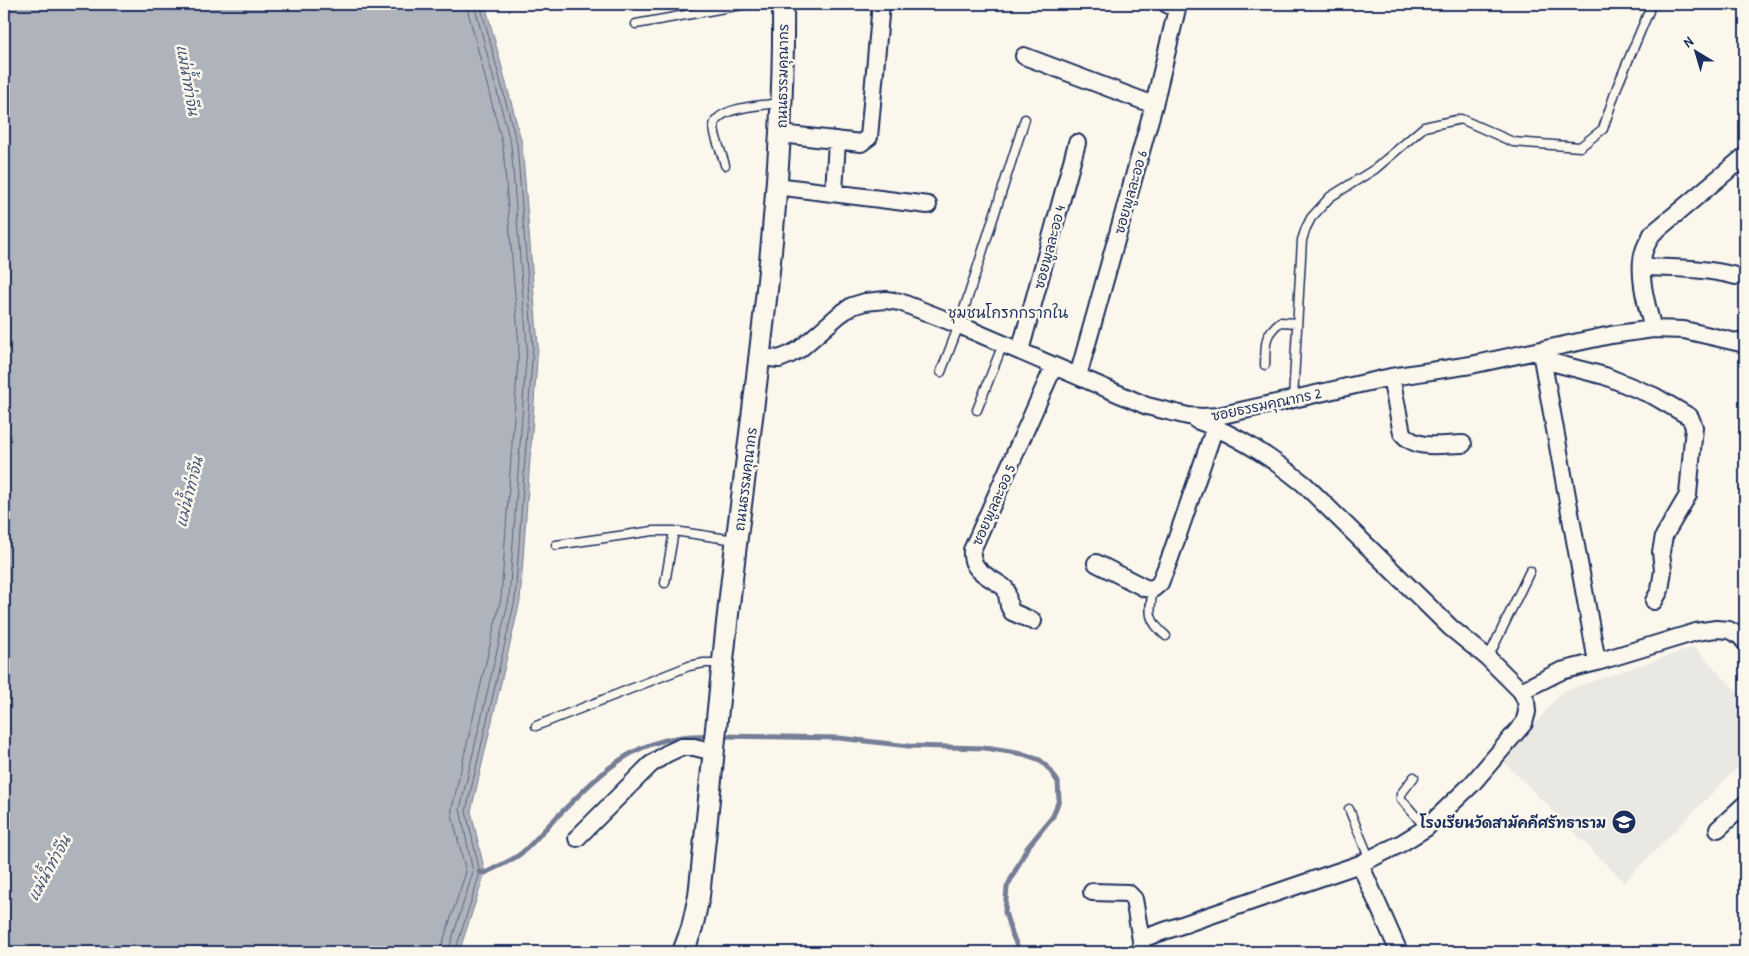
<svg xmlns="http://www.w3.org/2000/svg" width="1749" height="956" viewBox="0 0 1749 956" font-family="'Patrick Hand','Playpen Sans Thai',sans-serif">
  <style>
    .built { fill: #eae8e2 }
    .water { fill: #afb3bb; stroke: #747e96 }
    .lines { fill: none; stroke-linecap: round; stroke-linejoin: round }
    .shore { stroke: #566483; stroke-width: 1 }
    .stream { stroke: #747e96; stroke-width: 5 }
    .service-casing { stroke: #1b2f5e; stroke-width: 11 }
    .minor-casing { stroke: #1b2f5e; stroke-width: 20 }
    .tertiary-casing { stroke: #1b2f5e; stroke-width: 24 }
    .service { stroke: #fbf7ec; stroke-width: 8 }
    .minor { stroke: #fbf7ec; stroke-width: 16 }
    .tertiary { stroke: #fbf7ec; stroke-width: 20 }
    .labels { text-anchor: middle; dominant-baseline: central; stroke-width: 5; stroke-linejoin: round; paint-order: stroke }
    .street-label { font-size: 14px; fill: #1b2f5e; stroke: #fbf7ec }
    .poi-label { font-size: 14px; font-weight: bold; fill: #1b2f5e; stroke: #fbf7ec; text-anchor: end }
    .water-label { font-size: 15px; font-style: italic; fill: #47577a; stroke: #fbf7ec }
    .neighbourhood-label { font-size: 15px; fill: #1b2f5e; stroke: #fbf7ec }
  </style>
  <rect width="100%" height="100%" fill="#fbf7ec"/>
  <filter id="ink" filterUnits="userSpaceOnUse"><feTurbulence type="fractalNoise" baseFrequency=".02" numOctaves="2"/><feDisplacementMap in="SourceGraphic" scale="10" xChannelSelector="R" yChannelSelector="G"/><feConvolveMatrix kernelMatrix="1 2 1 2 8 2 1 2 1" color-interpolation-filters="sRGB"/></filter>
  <g filter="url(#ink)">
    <path class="built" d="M1694,647L1745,700V760L1624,882L1504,762L1561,692Z"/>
    <path class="water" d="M4,4H485L522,143L538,346L520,601L471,811L485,873L459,952H4Z"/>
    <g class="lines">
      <path class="shore" d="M441,952L442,945L466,872L452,815V808L501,598L519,346L503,146L466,4
        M448,952L473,872L460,809L509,599L527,346L511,145L474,4
        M455,952L480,873L466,811L515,600L533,346L517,144L480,4"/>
      <path class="stream" d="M719,736L839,738L909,746L985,748L1023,754L1040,760L1050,770L1058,782L1059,800L1053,816L1027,848L1007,887L1005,912L1011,932L1020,952
        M479,872L485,873C496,867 509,862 519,855C530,847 540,834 549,825C599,775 634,732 711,736"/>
      <defs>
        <path id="service" d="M636,24L747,4
          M725,165C723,156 714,136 714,127C714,107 765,105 780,103
          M1265,365C1266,344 1263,336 1280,322L1297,323
          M941,372L959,325L1025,119
          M1293,399L1302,240L1306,228L1311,218L1330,197L1375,169L1424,127L1461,119L1513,142L1580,147L1603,129L1617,87L1649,11V4
          M977,410L1003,344
          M556,545L653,531H674L735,540
          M665,583L674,531
          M1153,589C1149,612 1147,620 1166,636
          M1488,658L1530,571
          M536,726L689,666L704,663H722
          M1414,777L1401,794V799L1426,828
          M1349,809L1370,860"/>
        <path id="minor" d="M1024,56L1154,105
          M781,134L861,143L869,137L881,4
          M776,186L928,205
          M834,193L837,140
          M1642,267C1674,268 1705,268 1736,276
          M1653,329C1647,307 1636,270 1645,248C1647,243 1650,239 1652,234L1745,156
          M1020,351L1077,143
          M1541,352L1597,662
          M760,357L779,359L789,355L800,349L839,315L852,306L865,302L886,300L900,302L959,325L1147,406L1188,416L1202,417L1218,416L1391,377L1471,365L1611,335L1653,329L1684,330L1745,344
          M1543,360L1605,376L1654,396L1690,417L1694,427L1688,495L1664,536L1661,552L1663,570L1660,590L1654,601
          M1078,376L1154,105L1177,9L1167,4
          M1391,377L1402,433C1416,451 1443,444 1463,444
          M1096,563L1145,588L1153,589L1160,583L1170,558L1215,427
          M1033,621L1012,612L1009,606L1006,589C991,576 970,573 972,550L1054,366
          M1521,691L1561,671L1597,662L1696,632L1716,629L1729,630L1740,636L1745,642
          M1718,829L1745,804
          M577,838L650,765L666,754L681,747H694L714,752
          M1360,864L1399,952
          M1092,892L1128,893L1134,899L1143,952
          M1141,939L1360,864L1400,844L1426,828L1472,784L1524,723L1527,712L1526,701L1521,691L1488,658L1451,628L1304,484C1272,458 1236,434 1196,420"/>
        <path id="tertiary" d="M683,952L692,928L699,896C712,776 722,656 737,537C759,360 785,183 783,4"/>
      </defs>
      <use href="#service" class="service-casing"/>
      <use href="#minor" class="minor-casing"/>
      <use href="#tertiary" class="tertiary-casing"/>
      <use href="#service" class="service"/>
      <use href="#minor" class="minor"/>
      <use href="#tertiary" class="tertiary"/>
    </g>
  </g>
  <defs>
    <symbol id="school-disc" viewBox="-11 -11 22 22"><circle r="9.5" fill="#1b2f5e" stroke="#fbf7ec"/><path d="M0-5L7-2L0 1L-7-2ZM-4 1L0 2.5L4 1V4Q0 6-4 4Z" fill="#fff"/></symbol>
  </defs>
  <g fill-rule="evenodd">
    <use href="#school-disc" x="1610" y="808" width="28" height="28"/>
  </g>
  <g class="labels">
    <g class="street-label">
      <text transform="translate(782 76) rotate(-89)">ถนนธรรมคุณากร</text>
      <text transform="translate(1130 192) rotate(-74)">ซอยพูลละออ 6</text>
      <text transform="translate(1049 247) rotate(-75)">ซอยพูลละออ 4</text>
      <text transform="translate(1266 404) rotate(-12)">ซอยธรรมคุณากร 2</text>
      <text transform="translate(745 479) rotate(-83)">ถนนธรรมคุณากร</text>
      <text transform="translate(993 505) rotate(-66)">ซอยพูลละออ 5</text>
    </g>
    <g class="poi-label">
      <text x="1606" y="822">โรงเรียนวัดสามัคคีศรัทธาราม</text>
    </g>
    <g class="water-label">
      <text transform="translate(188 80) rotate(80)">แม่น้ำท่าจีน</text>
      <text transform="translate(189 492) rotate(-76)">แม่น้ำท่าจีน</text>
      <text transform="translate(49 868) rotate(-61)">แม่น้ำท่าจีน</text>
    </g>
    <g class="neighbourhood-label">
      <text x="1008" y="312">ชุมชนโกรกกรากใน</text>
    </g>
  </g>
  <rect width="1749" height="956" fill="none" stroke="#fbf7ec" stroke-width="20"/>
  <rect x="10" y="10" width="1729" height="936" fill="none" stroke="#1b2f5e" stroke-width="2" filter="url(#ink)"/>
  <g transform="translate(1696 52) rotate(322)" stroke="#fbf7ec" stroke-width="4" paint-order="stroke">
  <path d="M0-4L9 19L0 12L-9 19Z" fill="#1b2f5e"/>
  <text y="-8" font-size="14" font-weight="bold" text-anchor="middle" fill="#1b2f5e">N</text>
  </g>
</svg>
